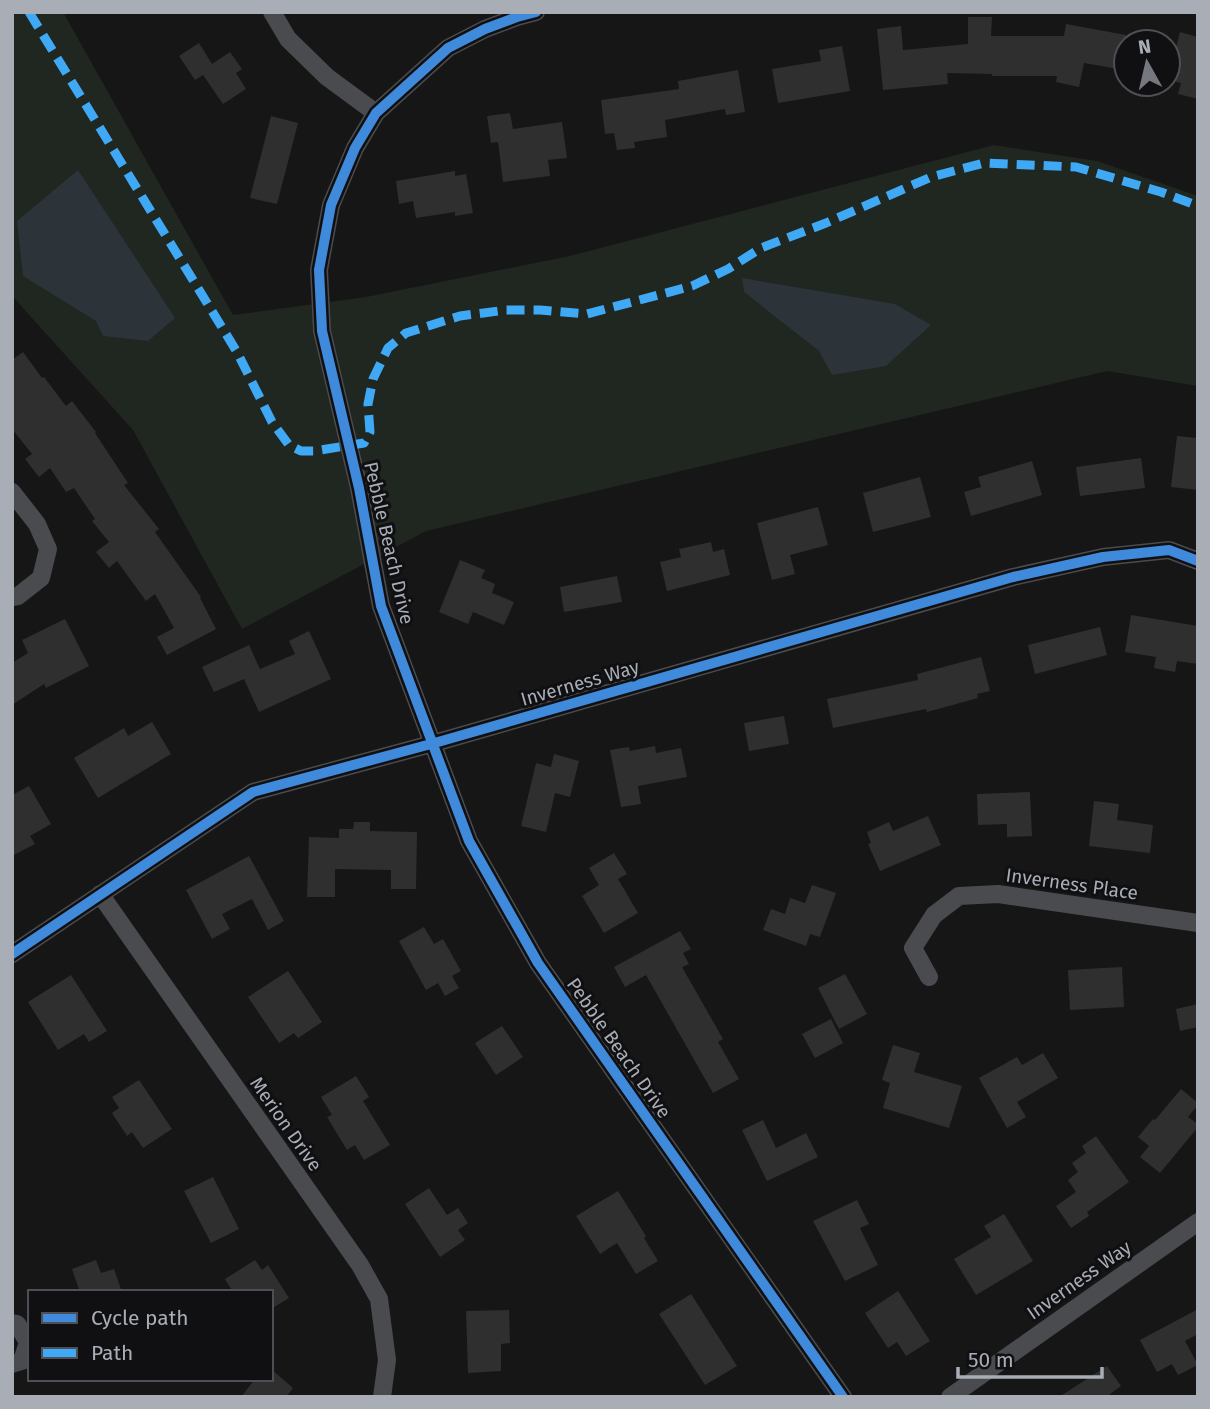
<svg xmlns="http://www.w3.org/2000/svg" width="1210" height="1409" viewBox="0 0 1210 1409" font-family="'Fira Sans',sans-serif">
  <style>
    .green { fill: #202620 }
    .water { fill: #2c3339 }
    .building { fill: #2f2f30 }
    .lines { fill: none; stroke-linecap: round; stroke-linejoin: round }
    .minor { stroke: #4a4b4e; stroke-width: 18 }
    .quiet { stroke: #3fa9f5; stroke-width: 9; stroke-dasharray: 18 9; stroke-linecap: butt }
    .cycleway-casing { stroke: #101012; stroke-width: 15 }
    .cycleway { stroke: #408adc; stroke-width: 10 }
    .labels { text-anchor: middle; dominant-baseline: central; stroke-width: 6; stroke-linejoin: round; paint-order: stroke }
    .street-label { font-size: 19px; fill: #a8adb6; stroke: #101012 }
  </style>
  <rect width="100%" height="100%" fill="#161616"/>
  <path class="green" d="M12,12H63L233,315L366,297L570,256L994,145L1097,161L1198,196V386L1107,371L426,531L242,629L133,430L12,296Z"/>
  <path class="water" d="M78,170L175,318L148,341L103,336L96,321L23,276L17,221Z
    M742,278L895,304L931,325L886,366L832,375L819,351L744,292Z"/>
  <path class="building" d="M968,17H992L991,36H1064L1066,24L1126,35V63L1119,62L1118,69L1084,63L1079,87L1056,82L1057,76H992V74L947,73L948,84L883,90L877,29L901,26L903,50L968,44Z
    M1180,32L1198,37V99L1178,94L1181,83L1168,80Z
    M199,43L212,64L230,52L242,69L236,73L246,89L223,104L203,75L195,80L179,56Z
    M842,46L850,91L778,103L772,69L821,61L819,50Z
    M738,70L745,112L726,115L725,109L665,120L667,137L634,142L635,148L617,150L614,133L605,134L601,100L679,89L678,81Z
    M510,113L513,129L562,122L567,158L548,160L550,176L503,182L498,142L491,143L487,116Z
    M271,116L298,123L277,204L250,198Z
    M455,171V176L466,174L473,213L455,216V212L416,218L413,201L399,204L396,181Z
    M23,352L42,378L44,377L66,406L72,401L96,432L95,433L128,483L124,485L159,529L155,532L201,597L200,598L216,629L167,655L157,637L174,628L155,594L146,601L117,561L109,568L96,552L109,542L92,521L95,519L74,488L66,492L50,468L39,477L25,459L32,454L12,429V360Z
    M1177,436L1198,438V490L1171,487Z
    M1141,458L1145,488L1080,496L1076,467Z
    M1032,461L1042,495L971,516L964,492L981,487L978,477Z
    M920,477L931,517L873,532L863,493Z
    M818,507L828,545L790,555L795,574L772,580L757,523Z
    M711,542L713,552L724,549L730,575L667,591L660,562L681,557L679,549Z
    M460,560L485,570L481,578L495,584L492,593L514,602L504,625L473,612L468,624L439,612Z
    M617,576L622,602L564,612L560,587Z
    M1131,615L1198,626V664L1177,661L1175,672L1154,668L1156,657L1125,652Z
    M65,619L89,666L46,688L44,684L12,705V663L28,653L22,640Z
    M1100,627L1107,655L1035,674L1028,645Z
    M309,631L331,679L259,712L244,679L214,692L202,667L249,645L260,669L295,654L289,641Z
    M981,657L990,691L977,694L978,698L927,712L926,709L833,728L827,699L918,680L917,674Z
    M784,716L789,744L749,751L744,723Z
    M152,722L171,754L98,798L74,758L124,728L128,736Z
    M655,746L656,753L681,748L687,777L638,786L641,804L621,807L610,750L629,747L630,751Z
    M554,754L579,761L570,797L555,793L546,832L521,826L536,763L551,767Z
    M29,786L51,824L30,836L35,844L12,856V795Z
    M1030,792L1032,836L1007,837V824L978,825L977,794Z
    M1094,801L1119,804L1117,820L1153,825L1150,853L1089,846Z
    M928,816L941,845L880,871L868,844L871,843L867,832L889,822L893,831Z
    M354,822H370V831L417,832L416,889H391V870L335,869V897H307L309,837L339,838V829H353Z
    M614,853L627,874L618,879L638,913L604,933L582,896L599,885L589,868Z
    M249,856L284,921L268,930L252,899L222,914L230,929L212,939L186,890Z
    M812,885L836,893L820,937L810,934L806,946L763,930L771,909L785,914L790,898L805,903Z
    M424,927L434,944L443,939L461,971L452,976L459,988L445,996L438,983L426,990L399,941Z
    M680,931L691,949L683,953L689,964L682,967L723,1039L718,1042L739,1079L713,1093L646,975L625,987L614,967Z
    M1122,967L1124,1007L1070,1010L1068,970Z
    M288,971L322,1022L298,1038L294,1033L279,1043L248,997Z
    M845,974L867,1014L839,1029L818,988Z
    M71,975L107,1031L89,1042L84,1034L58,1050L28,1002Z
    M1198,1004V1027L1180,1031L1176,1009Z
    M831,1019L843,1043L815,1058L802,1034Z
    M502,1026L523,1057L496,1075L475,1043Z
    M893,1045L920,1053L914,1072L962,1086L949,1128L883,1108L890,1083L882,1080Z
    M1043,1053L1058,1078L1017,1102L1026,1117L1007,1128L979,1078L1017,1057L1022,1065Z
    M356,1076L369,1097L363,1101L390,1145L364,1160L355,1145L347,1150L327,1117L332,1115L321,1097Z
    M139,1080L172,1129L143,1148L132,1132L127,1136L112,1113L119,1108L112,1097Z
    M1181,1089L1198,1103V1105L1188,1117L1198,1124V1127L1160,1173L1140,1157L1149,1146L1138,1137L1153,1119L1155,1120Z
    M763,1120L776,1148L806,1133L818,1157L767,1181L742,1130Z
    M1096,1136L1129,1182L1087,1212L1089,1216L1071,1228L1056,1206L1076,1192L1068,1180L1078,1172L1072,1163L1086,1153L1082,1146Z
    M213,1177L239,1229L211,1243L184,1191Z
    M429,1188L447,1215L458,1208L468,1223L458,1230L465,1240L440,1257L405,1204Z
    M618,1191L646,1236L644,1238L658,1261L636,1274L617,1243L600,1254L576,1216Z
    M857,1200L869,1224L860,1228L878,1265L845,1281L813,1221Z
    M1004,1214L1033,1261L976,1295L954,1259L991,1237L984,1226Z
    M96,1260L101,1273L114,1269L122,1292H80L72,1269Z
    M255,1260L262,1270L268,1265L289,1298L271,1309V1292H233L225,1279Z
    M898,1291L930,1341L906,1356L897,1342L888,1348L865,1313Z
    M691,1294L737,1366L705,1385L659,1314Z
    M1198,1309V1334L1185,1341L1198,1365L1178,1375L1172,1364L1157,1372L1140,1340Z
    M509,1310L510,1343L501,1344V1371L468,1373L466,1311Z
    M1107,1366L1121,1386L1106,1397H1059Z
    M271,1369L293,1388L286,1397H241L255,1379H271Z"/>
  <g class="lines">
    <path class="minor" d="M272,12L288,39L327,77L376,113
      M536,12L517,17L485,29L448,48L376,113L355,148L331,205L319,270L322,331L359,488L381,606L469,841L538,963L843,1397
      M12,492L37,524L48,549L41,578L18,596L12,597
      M100,894L360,1265L379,1299L387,1360L382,1397
      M12,954L253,792L431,744L1013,577L1103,557L1169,550L1198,561
      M929,977L913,948L934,915L959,896L998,894L1198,923
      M12,1323L17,1324L28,1342L22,1361L12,1364
      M950,1397L1198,1222"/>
    <path class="quiet" d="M29,12L237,352L272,422L289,445L301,451H314L364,443L370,432L368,404L373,379L388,348L406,333L460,316L506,310H540L587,314L692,286L728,269L761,248L826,223L931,177L984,163L1076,167L1161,192L1198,206"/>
    <defs>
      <path id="cycleway" d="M536,12L517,17L485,29L448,48L376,113L355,148L331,205L319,270L322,331L359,488L381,606L469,841L538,963L843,1397
        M12,954L253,792L431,744L1013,577L1103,557L1169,550L1198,561"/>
    </defs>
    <use href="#cycleway" class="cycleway-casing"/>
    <use href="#cycleway" class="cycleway"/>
  </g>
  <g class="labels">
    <g class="street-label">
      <text transform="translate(389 543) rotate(77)">Pebble Beach Drive</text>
      <text transform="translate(580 683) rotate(-16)">Inverness Way</text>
      <text transform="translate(1072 884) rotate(8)">Inverness Place</text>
      <text transform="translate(619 1048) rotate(55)">Pebble Beach Drive</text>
      <text transform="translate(286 1124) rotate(55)">Merion Drive</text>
      <text transform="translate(1079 1280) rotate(-35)">Inverness Way</text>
    </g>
  </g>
  <rect width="1210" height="1409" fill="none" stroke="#a8adb6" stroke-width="28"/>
  <rect x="28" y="1290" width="245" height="91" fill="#101012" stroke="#4d4f54" stroke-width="2"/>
  <rect x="42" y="1313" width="35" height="10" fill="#408adc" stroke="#4d4f54" stroke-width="2"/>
  <text x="91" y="1325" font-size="21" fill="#a8adb6">Cycle path</text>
  <rect x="42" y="1348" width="35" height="10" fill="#3fa9f5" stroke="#4d4f54" stroke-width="2"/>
  <text x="91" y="1360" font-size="21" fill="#a8adb6">Path</text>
  <g transform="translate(1147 63) rotate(352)"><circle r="33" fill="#101012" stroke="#4d4f54" stroke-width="2"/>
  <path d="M0-5L12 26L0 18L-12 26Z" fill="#75787e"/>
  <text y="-10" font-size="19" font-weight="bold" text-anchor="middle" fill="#a8adb6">N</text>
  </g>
  <path d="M958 1367v10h144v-10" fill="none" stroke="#a8adb6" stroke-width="3.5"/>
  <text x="968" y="1367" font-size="21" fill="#a8adb6" stroke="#101012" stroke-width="5" paint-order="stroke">50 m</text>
</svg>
